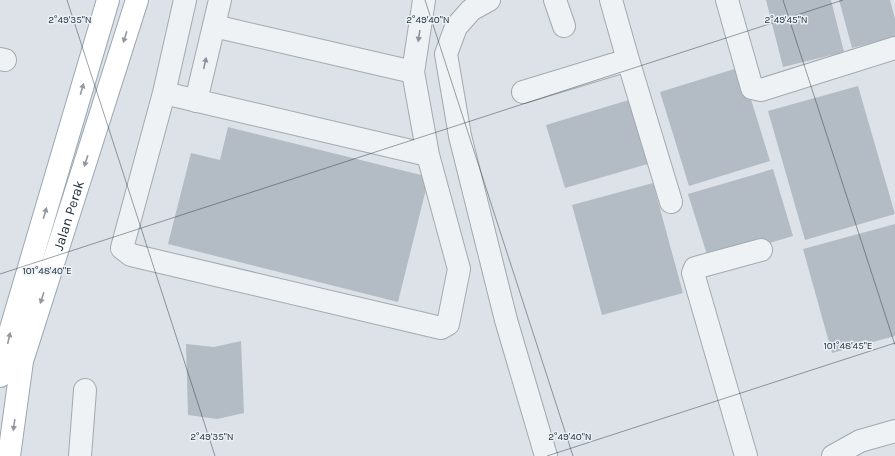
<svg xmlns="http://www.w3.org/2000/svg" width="895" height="456" viewBox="0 0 895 456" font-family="Karla,sans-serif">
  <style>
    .building { fill: #b3bcc4 }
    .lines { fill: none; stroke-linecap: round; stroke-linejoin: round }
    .minor-casing { stroke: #a1aab1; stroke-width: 24 }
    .major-casing { stroke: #9ba8b3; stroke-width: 24 }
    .minor { stroke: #eff2f5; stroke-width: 22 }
    .major { stroke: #fff; stroke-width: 22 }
    .oneway { fill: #8a929a }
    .oneway2 { fill: #92989e }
    .ticks { fill: none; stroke: #25323e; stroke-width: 1; stroke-opacity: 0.45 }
    .labels { text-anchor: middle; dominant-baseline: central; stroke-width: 3; stroke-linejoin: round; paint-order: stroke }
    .street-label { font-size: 14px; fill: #25323e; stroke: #ebf1f5 }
    .ticks-label { font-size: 10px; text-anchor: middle; fill: #25323e; stroke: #ebf1f5; stroke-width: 3; stroke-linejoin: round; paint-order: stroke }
  </style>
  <rect width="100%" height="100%" fill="#dce2e7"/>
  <path class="building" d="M766,0H831L844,52L783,67Z
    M839,0H890L895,19V37L852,48Z
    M741,67L770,161L689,186L660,92Z
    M858,86L895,214L805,240L768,111Z
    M632,99L651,163L565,188L546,125Z
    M228,127L429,177L398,302L168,244L191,153L220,160Z
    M773,169L793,236L709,261L688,194Z
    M653,183L683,293L602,315L572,205Z
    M895,224V336L832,353L803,249Z
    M241,341L244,413L217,419L188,415L186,344L214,347Z"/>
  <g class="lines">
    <defs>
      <path id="minor" d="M185,0L164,93L428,155L413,72L424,0
        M489,0L471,10L456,27L446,54L460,136L506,320L546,456
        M555,0L564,26
        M727,0L752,88L761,90L895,48
        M214,26L413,72
        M0,59L5,60
        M628,60L671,202
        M523,92L628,60L611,0
        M164,93L122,248L131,255L441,328L448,324L459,269L428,155
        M196,101L220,0
        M80,456L85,390
        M746,456L693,273L695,268L761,250
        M833,456L860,441L895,431"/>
      <g id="major">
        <path d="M0,376L10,332L108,0"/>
        <path id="s1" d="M9,456L22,361L137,0"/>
      </g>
    </defs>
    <use href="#minor" class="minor-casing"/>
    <use href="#major" class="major-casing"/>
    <use href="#minor" class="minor"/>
    <use href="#major" class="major"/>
  </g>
  <defs><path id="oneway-solid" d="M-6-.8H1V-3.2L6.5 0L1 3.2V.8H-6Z"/></defs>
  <g class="oneway">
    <use href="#oneway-solid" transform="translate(419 36) rotate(99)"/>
    <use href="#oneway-solid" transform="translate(205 63) rotate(-77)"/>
  </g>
  <g class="oneway2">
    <use href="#oneway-solid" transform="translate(125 37) rotate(108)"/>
    <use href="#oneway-solid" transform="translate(82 89) rotate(-74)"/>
    <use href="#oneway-solid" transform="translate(86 161) rotate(108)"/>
    <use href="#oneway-solid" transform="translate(45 213) rotate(-74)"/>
    <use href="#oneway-solid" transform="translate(42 298) rotate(108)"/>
    <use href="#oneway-solid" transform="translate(9 338) rotate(-77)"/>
    <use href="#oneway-solid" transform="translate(14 425) rotate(98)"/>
  </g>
  <path class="ticks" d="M67,0L215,456M425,0L573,456M783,0L895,345M0,274L843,0M547,456L895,343"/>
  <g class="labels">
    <g class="street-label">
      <text stroke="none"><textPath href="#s1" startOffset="249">Jalan Perak</textPath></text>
    </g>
  </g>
  <g class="ticks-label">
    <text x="70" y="23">2°49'35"N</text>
    <text x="428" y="23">2°49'40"N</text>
    <text x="786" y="23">2°49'45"N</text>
    <text x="47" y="274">101°48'40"E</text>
    <text x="848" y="349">101°48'45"E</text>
    <text x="212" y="440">2°49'35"N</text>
    <text x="570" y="440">2°49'40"N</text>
  </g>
</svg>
